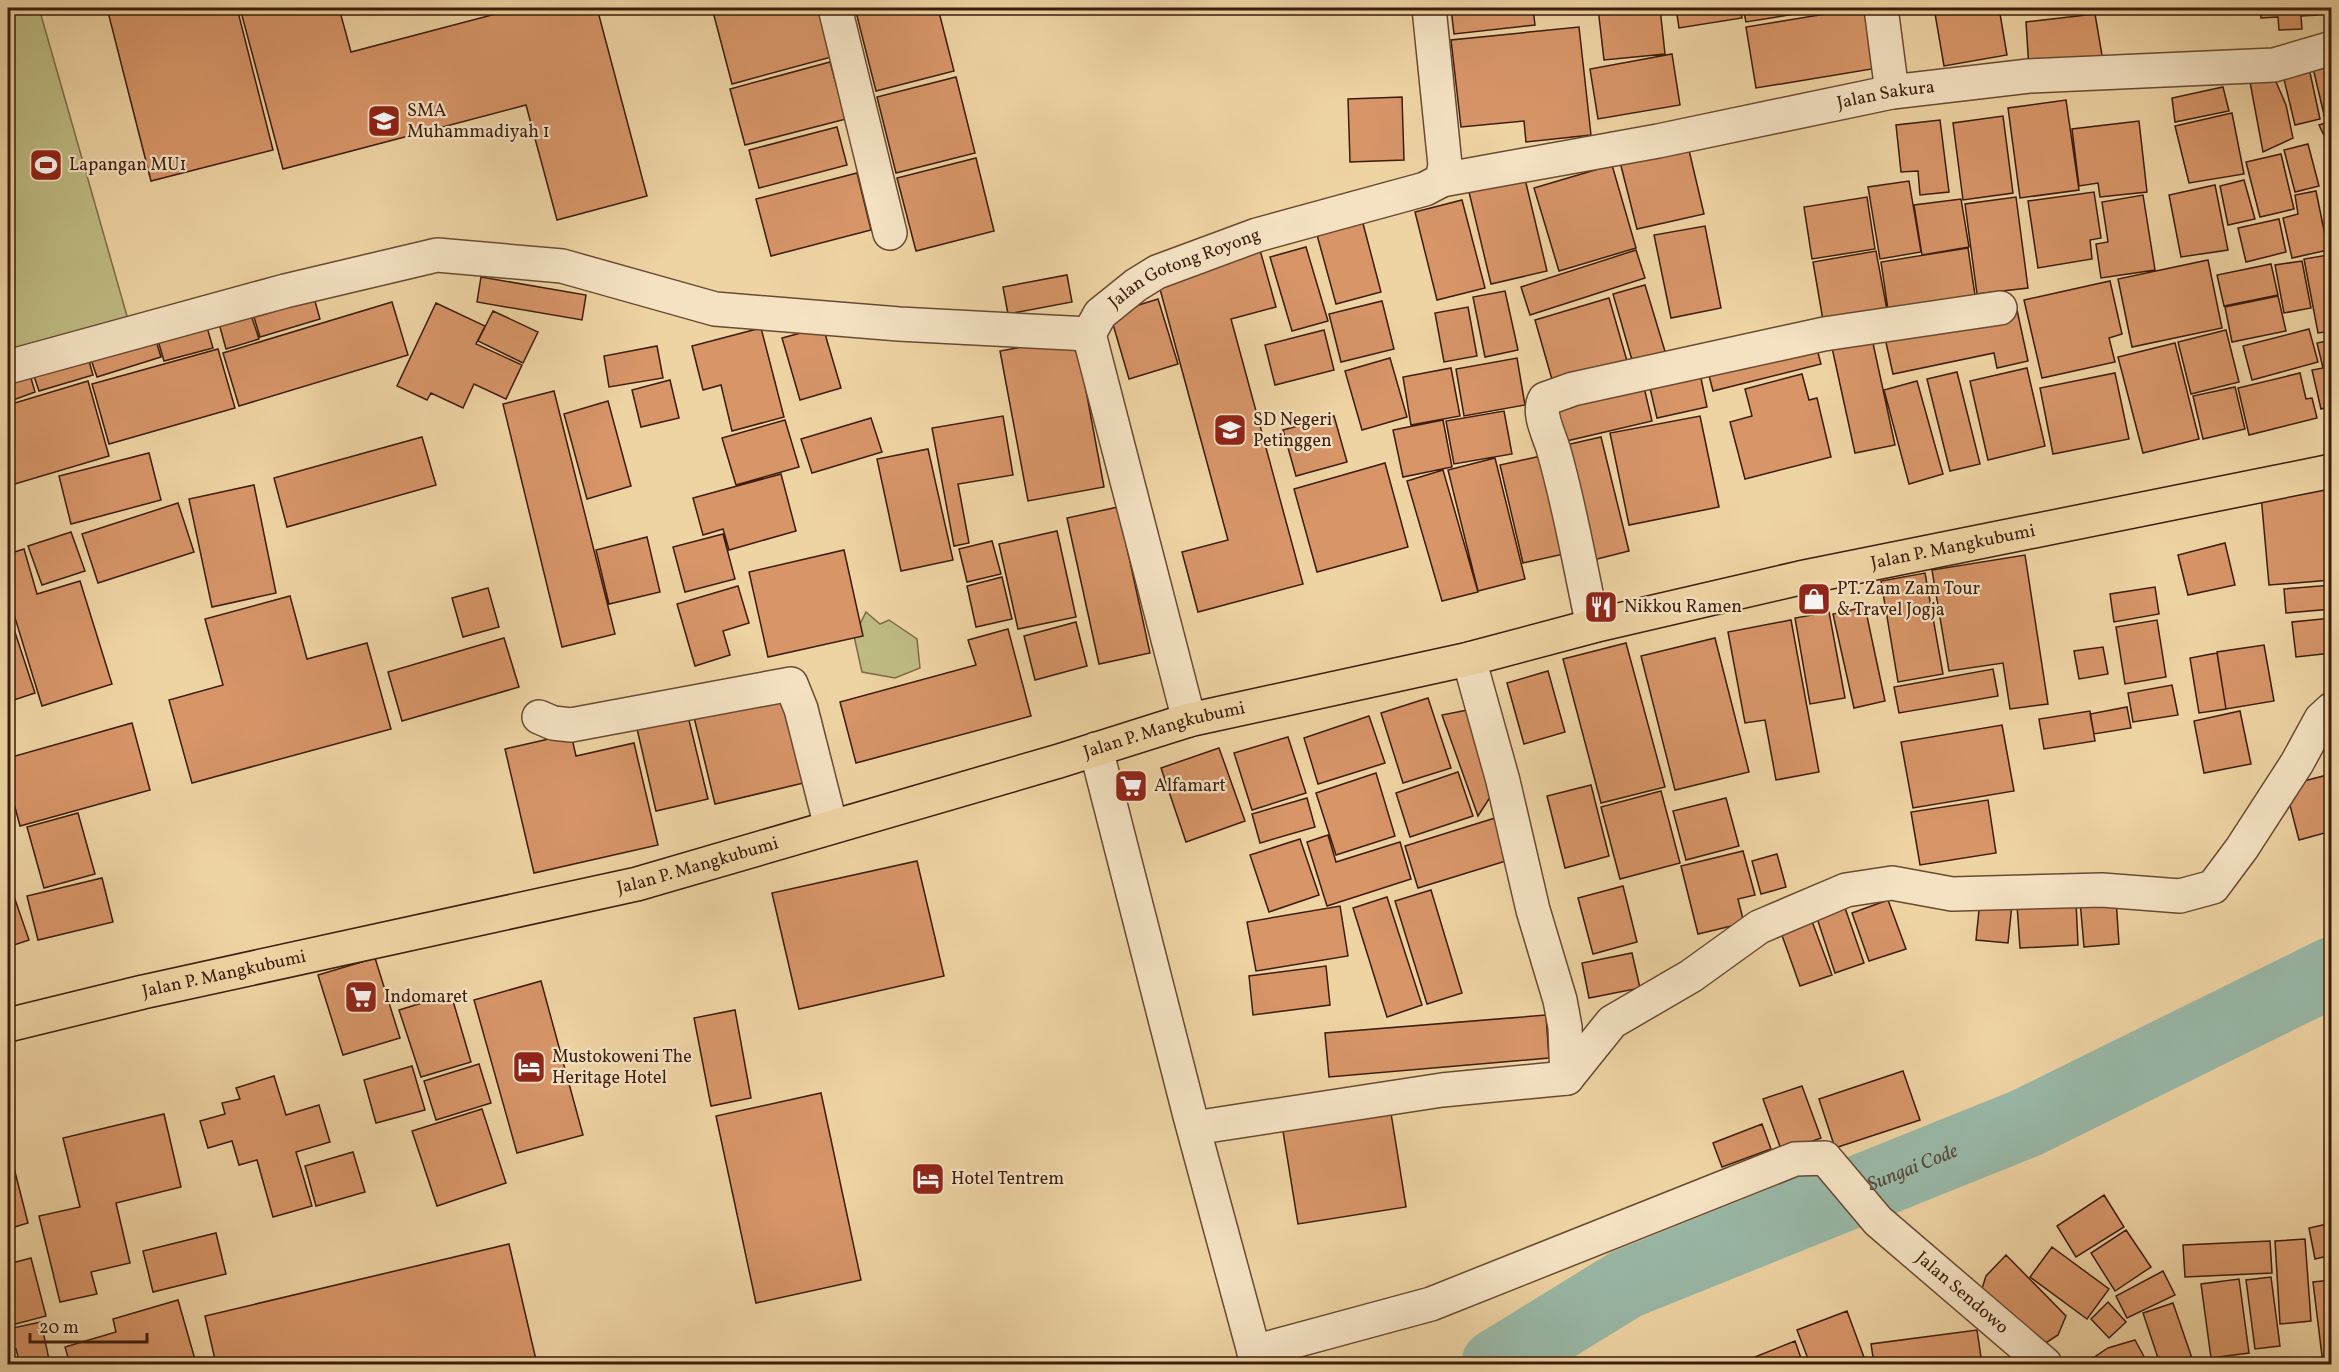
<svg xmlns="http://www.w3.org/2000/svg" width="2339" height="1372" viewBox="0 0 2339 1372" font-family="Vollkorn,serif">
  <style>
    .green { fill: #bebb82; stroke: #7e6c46; stroke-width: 1.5 }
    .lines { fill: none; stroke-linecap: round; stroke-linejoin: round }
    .river { stroke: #99b8a7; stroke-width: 70 }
    .building { fill: #d79568; stroke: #3d1c0b; stroke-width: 1.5 }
    .street-casing { stroke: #694a31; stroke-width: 36 }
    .primary-casing { stroke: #3d1c0b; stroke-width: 36 }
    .street { stroke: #f4e2c3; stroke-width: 33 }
    .primary { stroke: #eed3a3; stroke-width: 33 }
    .labels { text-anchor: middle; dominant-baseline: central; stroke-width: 4.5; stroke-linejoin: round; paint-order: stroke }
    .street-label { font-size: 18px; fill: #3d1c0b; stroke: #f4e2c3 }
    .poi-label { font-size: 18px; fill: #3d1c0b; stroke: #f4e2c3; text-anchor: start }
    .water-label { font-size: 20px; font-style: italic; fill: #594b3a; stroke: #f4e2c3 }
  </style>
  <rect width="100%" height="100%" fill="#eed3a3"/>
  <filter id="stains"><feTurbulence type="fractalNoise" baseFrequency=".00333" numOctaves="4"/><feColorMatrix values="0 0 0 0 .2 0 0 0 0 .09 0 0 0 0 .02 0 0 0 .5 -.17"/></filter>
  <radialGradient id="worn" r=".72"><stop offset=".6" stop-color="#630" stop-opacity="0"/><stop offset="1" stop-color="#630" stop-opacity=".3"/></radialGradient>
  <path class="green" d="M8,8H39L129,323L8,358Z
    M866,612L880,624L889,620L917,639L920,668L895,678L862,672L854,636Z"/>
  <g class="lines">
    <path class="river" id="s1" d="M1496,1364L1626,1284L2026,1123L2332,972"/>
  </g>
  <path class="building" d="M107,8H237L273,150L151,181Z
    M240,8H339L351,52L507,11L506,8H597L647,196L557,220L526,105L283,169Z
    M712,8H822L835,56L732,84Z
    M855,8H938L954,71L876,91Z
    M1451,8H1533L1535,25L1454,34Z
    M1598,8H1660L1665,54L1604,60Z
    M1676,8H1740L1742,18L1679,28Z
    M1743,8H1832L1746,22Z
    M1862,8H1868L1878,68L1756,88L1746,27Z
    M1934,8H1999L2007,55L1944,66Z
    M2260,8H2317L2318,15L2301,16L2302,29L2279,30L2278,17L2261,18Z
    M2095,14L2104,67L2029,69L2026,22Z
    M1579,27L1591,135L1526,142L1524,121L1461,127L1451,40Z
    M1672,54L1680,105L1598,119L1590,69Z
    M830,62L846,119L745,145L730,89Z
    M2332,64V117L2325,119L2313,68Z
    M2309,68L2320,119L2295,125L2283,75Z
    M956,77L975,153L896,173L877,97Z
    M2274,77L2286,105L2293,138L2263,152L2250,82Z
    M2223,87L2229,111L2175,122L2172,98Z
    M1402,97L1404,160L1350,162L1348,99Z
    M2066,100L2079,190L2020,198L2008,108Z
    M2232,113L2244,174L2189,183L2175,126Z
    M2003,116L2013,193L1963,200L1953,123Z
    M1940,120L1949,192L1920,195L1918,171L1901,172L1896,125Z
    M2139,121L2147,192L2100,197L2098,183L2079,186L2072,129Z
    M2332,121V148H2330L2319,125Z
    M837,127L847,165L759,188L749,150Z
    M2308,144L2319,186L2295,192L2284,150Z
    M1688,146L1704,214L1637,229L1620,162Z
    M2281,154L2294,209L2260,217L2246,162Z
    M976,158L994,231L916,251L897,178Z
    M1612,165L1636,248L1559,271L1534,188Z
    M857,173L871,230L771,256L756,199Z
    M1525,179L1547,271L1491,284L1469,192Z
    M2244,180L2255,219L2228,225L2220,186Z
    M1909,181L1921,252L1880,259L1868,187Z
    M2215,185L2228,250L2181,257L2169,195Z
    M2316,191L2328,250L2292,258L2283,218L2298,214L2295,195Z
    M2094,192L2101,238L2090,240L2092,259L2038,268L2028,201Z
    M2143,195L2155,270L2101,278L2096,244L2108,242L2102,202Z
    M1867,197L1875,249L1812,259L1804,207Z
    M2016,197L2028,288L1977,294L1965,204Z
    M1961,199L1969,247L1922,255L1914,205Z
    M1462,200L1485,288L1437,300L1415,212Z
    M1360,212L1381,292L1336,304L1314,224Z
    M2279,219L2286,252L2246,262L2238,228Z
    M1705,226L1721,308L1671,318L1654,235Z
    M1306,247L1328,321L1292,331L1270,257Z
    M1968,248L1976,302L1889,316L1881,262Z
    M1260,250L1276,307L1231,319L1303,584L1198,612L1182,552L1228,540L1157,278Z
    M1636,250L1645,278L1530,315L1521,287Z
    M1876,251L1889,321L1825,332L1813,262Z
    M2328,255L2332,274V331L2318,333L2304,259Z
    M2208,260L2222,328L2132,347L2118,279Z
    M2302,261L2311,308L2284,313L2275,265Z
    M2271,264L2278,295L2224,306L2217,275Z
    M1067,275L1072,302L1008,314L1003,287Z
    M481,277L586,295L582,320L477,302Z
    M2110,281L2122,334L2109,338L2115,362L2042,378L2024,300Z
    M1645,285L1667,358L1634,367L1613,294Z
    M311,287L320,319L260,337L250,304Z
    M1505,291L1518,350L1485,357L1473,297Z
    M2278,296L2286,331L2232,342L2225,307Z
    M1609,298L1629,368L1555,390L1535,320Z
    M1158,299L1178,364L1129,379L1110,314Z
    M1382,301L1394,349L1341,362L1329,314Z
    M392,302L408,355L239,406L223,353Z
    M436,303L485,326L476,344L522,365L506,399L474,384L463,408L431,393L427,400L397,386Z
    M248,306L259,339L226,349L217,316Z
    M1468,307L1477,356L1444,362L1435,313Z
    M2017,310L2028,361L1997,368L1994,353L1893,374L1885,338Z
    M493,311L538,332L523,363L478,341Z
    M204,317L213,348L164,361L155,330Z
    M823,327L841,388L800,400L782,338Z
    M761,328L784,417L732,431L721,385L703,390L692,346Z
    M2309,329L2318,362L2252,380L2243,346Z
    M1324,330L1334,370L1275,385L1265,345Z
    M2226,330L2239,382L2191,394L2178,342Z
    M153,331L161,357L97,377L88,351Z
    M1871,334L1895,445L1855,453L1831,343Z
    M1076,337L1104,487L1028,501L1000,351Z
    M1814,338L1821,364L1713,391L1706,364Z
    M2332,340V406L2321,409L2312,370L2323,368L2317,343Z
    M2175,343L2199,439L2143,453L2118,357Z
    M657,346L663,378L609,387L604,356Z
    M85,347L93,375L39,391L30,364Z
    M218,349L235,408L109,444L92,384Z
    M1390,358L1407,417L1362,430L1345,371Z
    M1517,358L1525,405L1464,416L1456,369Z
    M27,364L35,392L8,402V370Z
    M1698,364L1707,407L1657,418L1647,375Z
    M1451,368L1460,416L1411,425L1403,377Z
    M2027,368L2045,446L1988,460L1970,381Z
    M1957,372L1980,464L1950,471L1927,379Z
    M2115,373L2129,439L2053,454L2040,388Z
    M2300,373L2306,399L2312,398L2317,418L2249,435L2238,388Z
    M1802,374L1809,400L1817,398L1831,457L1745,479L1730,422L1752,416L1745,389Z
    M1642,379L1652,421L1558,443L1548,400Z
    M670,380L679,418L641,427L632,390Z
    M88,381L109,456L8,486V405Z
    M1917,381L1943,474L1909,484L1884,390Z
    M2235,387L2245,429L2203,439L2193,396Z
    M554,391L615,634L562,647L503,404Z
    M608,401L631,486L587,499L564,414Z
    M1504,411L1512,454L1454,464L1446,421Z
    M1003,416L1013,475L958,484L969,543L954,546L932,428Z
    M1334,416L1347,462L1296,476L1283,430Z
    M1700,416L1719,507L1629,525L1610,433Z
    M871,418L882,452L812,473L801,439Z
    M785,420L799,467L736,485L722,438Z
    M1443,420L1452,467L1403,477L1393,430Z
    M422,437L436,485L287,527L274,478Z
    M1601,437L1629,551L1585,562L1557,447Z
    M928,449L953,560L901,571L877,459Z
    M149,453L161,500L71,524L59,476Z
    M1550,454L1573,552L1523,563L1500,465Z
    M1495,458L1525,579L1478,591L1448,470Z
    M1385,463L1408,547L1317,572L1294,489Z
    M1443,470L1478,592L1442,601L1407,481Z
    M781,474L796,531L729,550L723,529L703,535L693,498Z
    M254,485L276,593L212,607L189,499Z
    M2332,488V580L2269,585L2261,495Z
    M178,503L194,552L98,583L82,534Z
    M1118,507L1150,653L1099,664L1067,518Z
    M1057,531L1076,617L1018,629L999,544Z
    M71,532L85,571L42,585L28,546Z
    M723,534L735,579L685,592L673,547Z
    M647,537L660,592L609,604L596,550Z
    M992,541L1001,574L967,582L959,549Z
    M2225,543L2235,585L2188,595L2178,555Z
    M24,549L37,594L80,581L112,684L42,706L8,595V554Z
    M844,550L863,636L768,657L749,572Z
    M2025,555L2048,704L2010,709L2003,663L1949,671L1932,570Z
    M1925,573L1943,674L1898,682L1881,581Z
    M1002,577L1012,619L976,627L967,586Z
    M2332,585V609L2286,613L2284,589Z
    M738,586L749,623L723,631L730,655L695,666L677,604Z
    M2155,587L2159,614L2114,622L2110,594Z
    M488,588L499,627L463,637L452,598Z
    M290,596L307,659L367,643L391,729L192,783L169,700L223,685L205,619Z
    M1865,607L1885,701L1854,708L1833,614Z
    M8,611L35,693L8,702Z
    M1829,612L1845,698L1810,704L1795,618Z
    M2332,618V653L2296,657L2292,622Z
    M1791,620L1819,772L1776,780L1765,720L1745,723L1728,632Z
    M2157,620L2166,677L2125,684L2116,627Z
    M1076,622L1087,666L1035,680L1024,636Z
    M1008,629L1031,716L856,763L840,702L976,665L968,640Z
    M504,638L519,687L402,721L388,672Z
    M1715,638L1749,772L1675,790L1641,656Z
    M1626,643L1665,787L1601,803L1563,659Z
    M2264,645L2274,701L2226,709L2217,652Z
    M2103,647L2108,674L2079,679L2074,651Z
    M2217,653L2226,709L2199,713L2190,658Z
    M1993,669L1998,696L1899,713L1894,687Z
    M1548,671L1565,732L1524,744L1507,683Z
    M2172,685L2178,715L2133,722L2128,693Z
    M790,689L812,781L715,804L693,713Z
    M1428,698L1451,768L1403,783L1381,713Z
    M2127,707L2131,728L2094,734L2090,714Z
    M686,708L708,799L656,811L635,720Z
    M1478,708L1494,791L1478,816L1442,715Z
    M2090,711L2095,741L2044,749L2039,719Z
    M2240,711L2251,764L2204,773L2194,721Z
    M1369,716L1385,763L1318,784L1304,738Z
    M132,723L150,790L20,826L8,781V758Z
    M2002,725L2014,791L1913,808L1901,742Z
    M571,734L576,756L634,743L658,845L534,873L505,749Z
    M1288,737L1306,793L1252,810L1234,753Z
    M1219,748L1245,821L1186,842L1161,768Z
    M2332,752V776L2325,754Z
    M1458,772L1473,816L1410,837L1396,793Z
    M1376,773L1395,836L1336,855L1316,793Z
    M2327,775L2332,791V831L2299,840L2285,786Z
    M1591,785L1609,856L1565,868L1547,796Z
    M1661,791L1680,863L1620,879L1601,807Z
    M1307,798L1315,827L1260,843L1252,814Z
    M1726,798L1739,846L1686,860L1673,811Z
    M1988,800L1996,853L1920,865L1911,812Z
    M78,813L95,874L44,888L27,827Z
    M1495,818L1509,860L1418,888L1405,846Z
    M1328,835L1336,862L1400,842L1411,879L1327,906L1307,842Z
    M1300,839L1319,895L1269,912L1250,855Z
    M1743,851L1755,895L1738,899L1744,923L1698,934L1681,866Z
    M1777,854L1786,887L1761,894L1752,861Z
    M917,861L944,976L799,1009L772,893Z
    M102,878L113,922L38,940L27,896Z
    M8,879L29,940L8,947Z
    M1623,886L1637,942L1593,954L1578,898Z
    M1431,890L1462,993L1427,1004L1395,901Z
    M1387,897L1422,1005L1387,1017L1353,908Z
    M2116,899L2119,944L2084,947L2080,901Z
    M1888,900L1906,949L1869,961L1852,913Z
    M1980,900L2012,904L2008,943L1976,940Z
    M1843,902L1864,963L1835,973L1815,912Z
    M2076,902L2078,945L2020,948L2017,905Z
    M1340,906L1348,956L1256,971L1247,922Z
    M1810,916L1832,975L1800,986L1779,927Z
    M1632,953L1640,988L1589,998L1582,963Z
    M375,958L400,1038L343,1055L318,975Z
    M1326,966L1330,1005L1253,1015L1249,976Z
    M541,981L583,1135L517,1153L474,1000Z
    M451,994L471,1062L421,1077L399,1010Z
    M735,1010L751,1098L711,1106L694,1018Z
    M1546,1015L1549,1058L1329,1077L1325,1033Z
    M479,1064L491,1103L436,1120L424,1081Z
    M412,1066L425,1110L376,1123L364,1080Z
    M1903,1071L1920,1120L1835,1148L1819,1099Z
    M274,1076L286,1115L319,1105L330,1142L296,1152L312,1206L273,1217L257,1160L239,1165L232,1141L208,1148L200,1121L225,1114L222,1103L240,1099L236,1088Z
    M1802,1086L1821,1138L1782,1152L1763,1099Z
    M821,1093L861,1280L756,1303L716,1116Z
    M1390,1107L1406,1207L1298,1224L1282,1125Z
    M482,1109L506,1183L437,1206L412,1131Z
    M164,1114L181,1187L116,1203L130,1263L91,1272L97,1294L60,1302L39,1216L80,1207L63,1138Z
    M1762,1124L1771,1149L1722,1167L1713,1143Z
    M353,1152L365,1192L316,1206L305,1166Z
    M12,1160L28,1223L8,1229V1161Z
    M2104,1195L2124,1227L2076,1257L2057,1226Z
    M2332,1223V1255L2315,1259L2309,1228Z
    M2126,1230L2151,1267L2115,1291L2091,1253Z
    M216,1233L226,1274L153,1292L143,1251Z
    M2305,1239L2311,1321L2280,1324L2275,1241Z
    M2270,1241L2272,1273L2185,1277L2183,1245Z
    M509,1244L537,1364H216L205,1316Z
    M2052,1247L2109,1289L2087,1319L2030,1277Z
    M2006,1255L2066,1316L2058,1335L2044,1344L1979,1298L1986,1276Z
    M31,1258L46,1316L8,1326V1264Z
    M2163,1271L2175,1295L2127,1318L2116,1296Z
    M2271,1277L2280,1346L2255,1349L2246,1280Z
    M2239,1279L2249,1353L2211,1358L2201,1284Z
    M2332,1280V1355L2322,1356L2313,1282Z
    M178,1300L196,1363L190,1364H70L65,1347L116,1332L113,1319Z
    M2108,1302L2126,1322L2109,1338L2091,1319Z
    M2173,1303L2194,1364H2160L2143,1313Z
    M1847,1311L1865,1360L1852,1364H1810L1797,1330Z
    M41,1322L50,1364H20L16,1349L8,1351V1329Z
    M1977,1330L1982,1364H1874L1871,1344Z
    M2135,1340L2148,1364H2084L2108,1348Z
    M1795,1341L1803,1364H1752L1750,1359Z"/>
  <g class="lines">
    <defs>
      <g id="street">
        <path d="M835,8L890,233"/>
        <path d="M1881,8L1892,92"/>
        <path id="s2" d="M1442,180L1658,141L1892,92L2029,76L2274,65L2332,48"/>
        <path d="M8,367L285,291L437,255L562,266L715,309L899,324L1089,334"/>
        <path d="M1593,626C1580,567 1570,506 1553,448C1549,435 1537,412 1545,399L1573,389L1824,334L2000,308"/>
        <path d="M1469,659L1503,781L1533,910L1560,1000L1565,1027L1567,1078"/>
        <path d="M539,717L553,723L571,725L791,684L801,709L831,827"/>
        <path id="s3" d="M1189,720L1089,334L1100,314L1136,285L1157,272L1257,235L1425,189L1442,180L1445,165L1429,8"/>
        <path d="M1096,749L1190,1116L1254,1352L1262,1364"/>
        <path d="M1194,1128L1442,1090L1567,1078L1612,1022L1691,976L1759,927L1846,890L1892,883L1952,894L2102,890L2180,896L2213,887L2242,848L2297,763L2321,719L2332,709"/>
        <path id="s4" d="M1254,1352L1431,1304L1795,1159L1825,1158L1878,1221L2045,1364"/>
      </g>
      <g id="primary">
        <path id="s5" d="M8,1025L143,992L637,884L1059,761L1189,720L1469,659L1593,626L1800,578L2332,471"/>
      </g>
    </defs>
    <use href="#street" class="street-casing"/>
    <use href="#primary" class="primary-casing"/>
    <use href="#street" class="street"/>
    <use href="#primary" class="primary"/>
  </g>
  <defs>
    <symbol id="school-square" viewBox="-11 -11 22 22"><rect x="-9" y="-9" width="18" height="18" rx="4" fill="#8f2418" stroke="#f4e2c3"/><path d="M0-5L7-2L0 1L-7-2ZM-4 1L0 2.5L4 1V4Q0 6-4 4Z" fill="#fff"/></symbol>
    <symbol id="stadium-square" viewBox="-11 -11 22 22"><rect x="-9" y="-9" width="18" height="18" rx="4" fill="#8f2418" stroke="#f4e2c3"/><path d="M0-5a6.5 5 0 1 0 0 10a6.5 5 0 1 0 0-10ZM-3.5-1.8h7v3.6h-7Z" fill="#fff"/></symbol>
    <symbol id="shop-square" viewBox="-11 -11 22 22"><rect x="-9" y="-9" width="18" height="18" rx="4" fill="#8f2418" stroke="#f4e2c3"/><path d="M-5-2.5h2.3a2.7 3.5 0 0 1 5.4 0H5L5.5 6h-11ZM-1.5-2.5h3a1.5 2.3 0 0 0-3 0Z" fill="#fff"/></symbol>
    <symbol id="restaurant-square" viewBox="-11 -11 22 22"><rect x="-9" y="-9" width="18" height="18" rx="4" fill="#8f2418" stroke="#f4e2c3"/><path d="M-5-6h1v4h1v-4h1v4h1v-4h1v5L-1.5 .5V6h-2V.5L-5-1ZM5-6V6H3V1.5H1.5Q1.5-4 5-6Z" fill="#fff"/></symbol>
    <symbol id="supermarket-square" viewBox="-11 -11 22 22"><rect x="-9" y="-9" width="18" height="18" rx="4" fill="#8f2418" stroke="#f4e2c3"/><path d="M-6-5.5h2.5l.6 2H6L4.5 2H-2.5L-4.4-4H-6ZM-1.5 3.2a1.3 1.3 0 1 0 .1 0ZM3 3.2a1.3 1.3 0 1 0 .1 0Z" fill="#fff"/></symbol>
    <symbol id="hotel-square" viewBox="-11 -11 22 22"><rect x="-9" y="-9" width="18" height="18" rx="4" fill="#8f2418" stroke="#f4e2c3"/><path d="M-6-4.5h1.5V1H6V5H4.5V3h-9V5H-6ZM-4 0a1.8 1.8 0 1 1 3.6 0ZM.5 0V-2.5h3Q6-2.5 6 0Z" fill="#fff"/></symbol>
  </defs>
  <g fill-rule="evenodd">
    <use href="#school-square" x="365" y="102" width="38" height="38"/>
    <use href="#stadium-square" x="27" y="146" width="38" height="38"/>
    <use href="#school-square" x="1211" y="411" width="38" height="38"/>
    <use href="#shop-square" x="1795" y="580" width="38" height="38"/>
    <use href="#restaurant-square" x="1582" y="588" width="38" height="38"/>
    <use href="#supermarket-square" x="1112" y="767" width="38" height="38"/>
    <use href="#supermarket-square" x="342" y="978" width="38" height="38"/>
    <use href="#hotel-square" x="510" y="1048" width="38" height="38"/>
    <use href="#hotel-square" x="909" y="1160" width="38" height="38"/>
  </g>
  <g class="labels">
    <g class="street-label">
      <text stroke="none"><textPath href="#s2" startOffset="452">Jalan Sakura</textPath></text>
      <text stroke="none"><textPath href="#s3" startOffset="519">Jalan Gotong Royong</textPath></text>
      <text stroke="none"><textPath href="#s5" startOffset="2004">Jalan P. Mangkubumi</textPath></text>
      <text stroke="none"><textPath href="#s5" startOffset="1194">Jalan P. Mangkubumi</textPath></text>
      <text stroke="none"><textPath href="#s5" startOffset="708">Jalan P. Mangkubumi</textPath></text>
      <text stroke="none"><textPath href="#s5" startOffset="222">Jalan P. Mangkubumi</textPath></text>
      <text stroke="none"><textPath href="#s4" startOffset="798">Jalan Sendowo</textPath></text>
    </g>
    <g class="poi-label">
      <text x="407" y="111">SMA<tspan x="407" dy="21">Muhammadiyah 1</tspan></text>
      <text x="69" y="165">Lapangan MU1</text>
      <text x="1253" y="420">SD Negeri<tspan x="1253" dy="21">Petinggen</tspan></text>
      <text x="1837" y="589">PT. Zam Zam Tour<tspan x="1837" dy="21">&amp; Travel Jogja</tspan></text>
      <text x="1624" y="607">Nikkou Ramen</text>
      <text x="1154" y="786">Alfamart</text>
      <text x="384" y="997">Indomaret</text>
      <text x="552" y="1057">Mustokoweni The<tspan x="552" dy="21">Heritage Hotel</tspan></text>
      <text x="951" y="1179">Hotel Tentrem</text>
    </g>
    <g class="water-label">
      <text stroke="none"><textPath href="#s1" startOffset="462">Sungai Code</textPath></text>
    </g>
  </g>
  <rect width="2339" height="1372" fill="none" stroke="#eed3a3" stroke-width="30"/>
  <rect x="9" y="9" width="2321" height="1354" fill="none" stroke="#3d1c0b" stroke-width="3"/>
  <rect x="15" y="15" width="2309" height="1342" fill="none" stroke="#3d1c0b" stroke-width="1.5"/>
  <path d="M30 1333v9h117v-9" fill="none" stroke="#3d1c0b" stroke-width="3"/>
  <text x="39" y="1333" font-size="18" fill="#3d1c0b" stroke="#f4e2c3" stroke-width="4.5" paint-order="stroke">20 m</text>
  <rect width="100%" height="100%" filter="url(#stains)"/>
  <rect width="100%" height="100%" fill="url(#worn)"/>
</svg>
